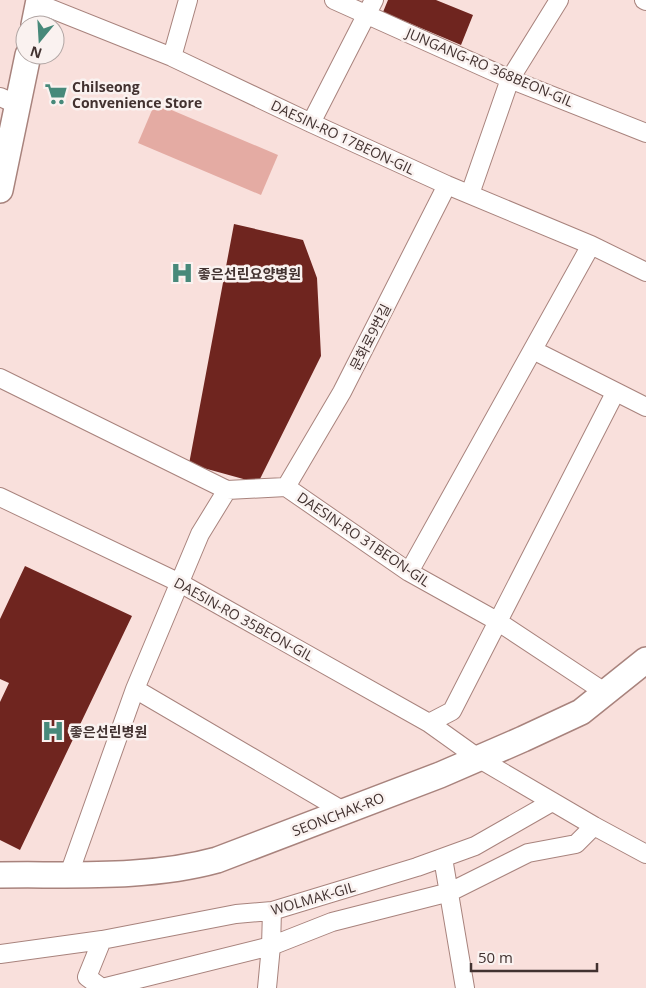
<svg xmlns="http://www.w3.org/2000/svg" width="646" height="988" viewBox="0 0 646 988" font-family="'Open Sans','Noto Sans KR',sans-serif">
  <style>
    .green { fill: #e4aba3 }
    .building { fill: #6f251f }
    .lines { fill: none; stroke-linecap: round; stroke-linejoin: round }
    .street-casing { stroke: #a8837d; stroke-width: 20 }
    .secondary-casing { stroke: #a8837d; stroke-width: 28 }
    .street { stroke: #fff; stroke-width: 18 }
    .secondary { stroke: #fff; stroke-width: 25 }
    .labels { text-anchor: middle; dominant-baseline: central; stroke-width: 5; stroke-linejoin: round; paint-order: stroke }
    .street-label { font-size: 14px; fill: #423230; stroke: #faf2f0 }
    .poi-label { font-size: 14px; font-weight: bold; fill: #423230; stroke: #faf2f0; text-anchor: start }
  </style>
  <rect width="100%" height="100%" fill="#f9e0dc"/>
  <path class="green" d="M155,103L278,155L261,195L138,143Z"/>
  <path class="building" d="M388,0H436L473,15L461,45L383,12Z
    M234,224L303,240L317,278L321,356L258,483L189,464Z
    M25,566L132,616L20,850L0,840V702L9,683L0,679V619Z"/>
  <g class="lines">
    <defs>
      <path id="street" d="M334,0L510,79L646,133
        M644,0L646,1
        M39,4L172,57L311,123L447,185L591,245L646,272
        M172,57L188,0
        M0,97L18,105
        M311,123L374,0
        M470,194L510,79L559,0
        M533,350L646,407
        M0,378L227,490L286,487L409,572L497,621L606,693
        M286,487L342,392L447,185
        M0,497L180,583L429,723L478,758L594,826L646,854
        M409,572L591,245
        M135,689L345,812
        M429,723L452,711L615,393
        M443,858L465,988
        M69,874L135,689L200,534L227,490
        M102,940L87,977L102,988L271,946L332,922L450,892L528,853L576,844L594,826
        M0,954L102,940L236,914L272,911L417,867L475,846L552,802
        M267,988L271,946L272,911"/>
      <path id="secondary" d="M34,25L39,0
        M0,190L28,55
        M0,875C71,874 148,879 217,860L440,775L523,739L581,712L646,660"/>
    </defs>
    <use href="#street" class="street-casing"/>
    <use href="#secondary" class="secondary-casing"/>
    <use href="#street" class="street"/>
    <use href="#secondary" class="secondary"/>
  </g>
  <defs>
    <symbol id="supermarket-bare" viewBox="-9 -9 18 18"><path d="M-6-5.5h2.5l.6 2H6L4.5 2H-2.5L-4.4-4H-6ZM-1.5 3.2a1.3 1.3 0 1 0 .1 0ZM3 3.2a1.3 1.3 0 1 0 .1 0Z" fill="#47897a" stroke="#faf2f0" stroke-width="2.5" paint-order="stroke"/></symbol>
    <symbol id="hospital-bare" viewBox="-9 -9 18 18"><path d="M-5-5h3v3.5h4V-5h3V5h-3V1.5h-4V5h-3Z" fill="#47897a" stroke="#faf2f0" stroke-width="2.5" paint-order="stroke"/></symbol>
  </defs>
  <g fill-rule="evenodd">
    <use href="#supermarket-bare" x="40" y="78" width="32" height="32"/>
    <use href="#hospital-bare" x="166" y="257" width="32" height="32"/>
    <use href="#hospital-bare" x="37" y="715" width="32" height="32"/>
  </g>
  <g class="labels">
    <g class="street-label">
      <text transform="translate(490 67) rotate(23)">JUNGANG-RO 368BEON-GIL</text>
      <text transform="translate(343 137) rotate(25)">DAESIN-RO 17BEON-GIL</text>
      <text transform="translate(370 337) rotate(-63)">문화로9번길</text>
      <text transform="translate(364 539) rotate(34)">DAESIN-RO 31BEON-GIL</text>
      <text transform="translate(244 619) rotate(29)">DAESIN-RO 35BEON-GIL</text>
      <text transform="translate(338 814) rotate(-21)">SEONCHAK-RO</text>
      <text transform="translate(313 898) rotate(-16)">WOLMAK-GIL</text>
    </g>
    <g class="poi-label">
      <text x="72" y="86">Chilseong<tspan x="72" dy="16">Convenience Store</tspan></text>
      <text x="198" y="273">좋은선린요양병원</text>
      <text x="70" y="731">좋은선린병원</text>
    </g>
  </g>
  <g transform="translate(40 40) rotate(198)"><circle r="24" fill="#faf2f0" stroke="#b0a5a3"/>
  <path d="M0-4L9 19L0 12L-9 19Z" fill="#47897a"/>
  <text y="-8" font-size="14" font-weight="bold" text-anchor="middle" fill="#423230">N</text>
  </g>
  <path d="M471 963v8h126v-8" fill="none" stroke="#423230" stroke-width="2.5"/>
  <text x="478" y="963" font-size="15" fill="#423230" stroke="#faf2f0" stroke-width="4" paint-order="stroke">50 m</text>
</svg>
